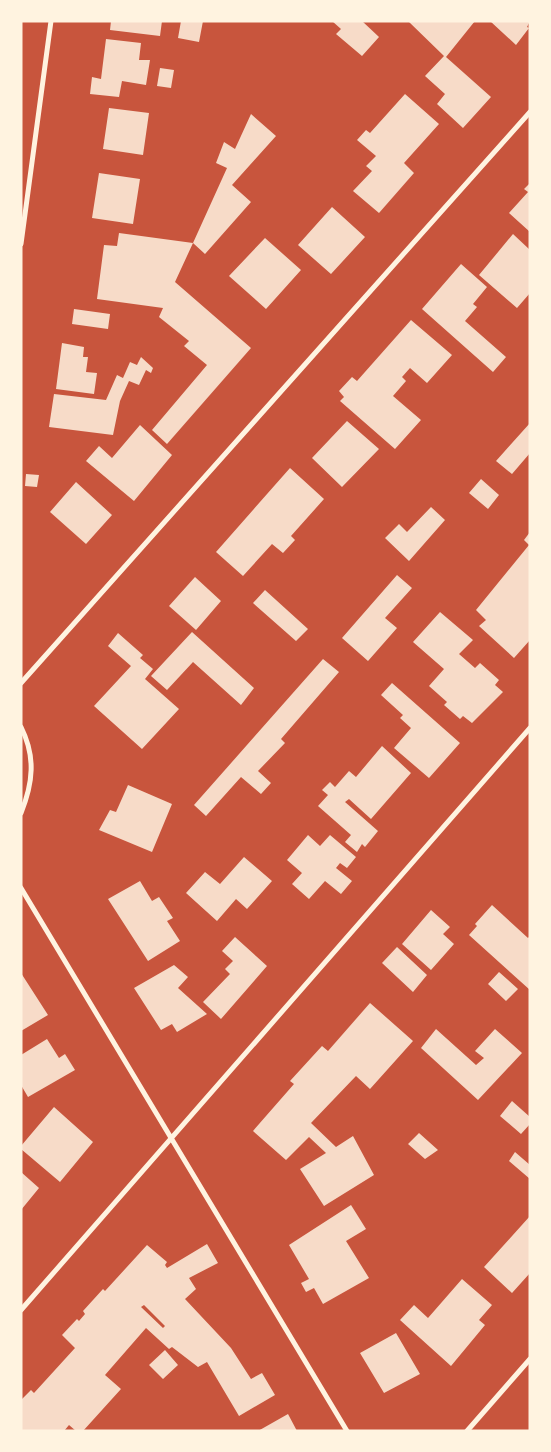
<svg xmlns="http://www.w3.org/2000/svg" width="551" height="1452" viewBox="0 0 551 1452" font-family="'Asap Condensed',sans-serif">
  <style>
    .building { fill: #f7dbc8; fill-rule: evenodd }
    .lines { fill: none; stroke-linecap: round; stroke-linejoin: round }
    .minor { stroke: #fff3e0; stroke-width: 5 }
  </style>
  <rect width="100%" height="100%" fill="#c8553d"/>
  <path class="building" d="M111,21H162L160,36L110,30Z
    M181,21H203L199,42L178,38Z
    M332,21H362L379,37L362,56L336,34L341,29Z
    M408,21H475L446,57L491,97L463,128L437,104L445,94L425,76L444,56Z
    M490,21H530L527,27L529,28L516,45Z
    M106,39L141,43L139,60H150L146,85L122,81L119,97L90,94L92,77L101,79Z
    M160,68L174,70L171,88L157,86Z
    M405,94L439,124L404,163L414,173L379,213L353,191L372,171L366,166L376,156L357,140L366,130L370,133Z
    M109,108L149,113L143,155L103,149Z
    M251,114L276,136L232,185L251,202L205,254L193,243L227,168L216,163L224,142L235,149Z
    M99,173L140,179L133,224L92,218Z
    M530,183V232L509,213L528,192L524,189Z
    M332,207L365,237L331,274L298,245Z
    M119,233L193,243L175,282L251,348L167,444L152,430L207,365L184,346L189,341L159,317L163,308L97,299L104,245L117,246Z
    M513,234L530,250V293L517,308L479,275Z
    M265,238L301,270L266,309L229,276Z
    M461,264L487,287L473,304L477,307L465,321L506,357L493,372L422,309Z
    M74,309L110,314L108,329L72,324Z
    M411,320L452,355L427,383L410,368L402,377L406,381L393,396L421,420L395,449L340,401L344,397L339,391L352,377L357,381Z
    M62,343L84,347L83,357H88L86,372L97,373L94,394L56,389Z
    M141,357L153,368L151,373L146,370L139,385L129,381L120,401L113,435L49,427L54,394L106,400L117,375L123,378L130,362L137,365Z
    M347,421L379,449L342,487L312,458Z
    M530,423V453L512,474L496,461Z
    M140,425L172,455L134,501L86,461L99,446L112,458Z
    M290,468L324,499L291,536L295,540L283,553L272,544L243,576L216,552Z
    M26,474L39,475L37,487L25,486Z
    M481,479L499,495L488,509L469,493Z
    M76,482L112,515L86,544L50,512Z
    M431,507L445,520L409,561L385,538L399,524L407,532Z
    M530,532V640L514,658L479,626L486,620L476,610L529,545L524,540Z
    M397,575L412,588L385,618L397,628L368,661L342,638Z
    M195,577L221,601L196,630L169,606Z
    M265,590L308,629L296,641L253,603Z
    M440,612L473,640L459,654L475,668L480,663L499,680L495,685L503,692L472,723L463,716L460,719L444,705L447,702L429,686L444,669L413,642Z
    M192,632L254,688L241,705L193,662L167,690L151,676Z
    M118,633L143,655L140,658L153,669L145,679L179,709L142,749L94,706L131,666L108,646Z
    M323,659L339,672L281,739L285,743L258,771L271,783L261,794L241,777L206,816L194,805Z
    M392,683L460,743L429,778L394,748L411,728L400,718L403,715L381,695Z
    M382,746L411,773L371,819L349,799L345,802L378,831L365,847L362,844L357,852L345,842L351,835L318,806L328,795L322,790L330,782L335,787L349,771L356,777Z
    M128,785L172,804L152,852L99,830L110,810L116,812Z
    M308,835L320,846L330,835L356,857L347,868L340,863L336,868L352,881L341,894L325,881L309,899L292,884L302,873L287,860Z
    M244,857L272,881L247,909L236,899L217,921L186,893L205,872L220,884Z
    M140,881L152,901L159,897L173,918L167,921L180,941L148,961L108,899Z
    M492,905L528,938L530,936V990L469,935L477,926L475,924Z
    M431,910L450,927L443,934L454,944L431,970L402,944Z
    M235,937L267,966L221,1019L203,1002L230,974L225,969L233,961L222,951Z
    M397,947L427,975L413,992L382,963Z
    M174,965L188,977L178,988L207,1014L177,1032L172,1024L161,1030L134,988Z
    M499,972L518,989L506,1001L488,984Z
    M21,973L48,1015L21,1031Z
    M370,1003L413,1041L370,1089L356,1076L311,1123L336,1147L353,1136L374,1175L324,1206L300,1169L326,1153L309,1137L286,1160L253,1131L294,1084L290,1081L322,1046L328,1051Z
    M436,1029L476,1065L484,1058L475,1051L495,1029L522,1053L478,1100L421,1048Z
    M47,1039L59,1058L65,1054L75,1070L28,1097L21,1085V1055Z
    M512,1101L530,1117V1124L521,1134L500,1116Z
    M54,1107L93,1142L60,1182L21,1149V1146Z
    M419,1133L438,1150L425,1159L408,1144Z
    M515,1152L530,1165V1179L509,1161Z
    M21,1172L39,1188L21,1210Z
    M351,1205L366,1229L346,1241L369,1278L323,1304L314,1288L306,1292L301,1283L309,1279L289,1245Z
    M530,1216V1273L512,1293L484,1267Z
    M207,1244L218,1263L189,1278L196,1289L185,1299L231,1348L251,1379L262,1373L275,1395L239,1416L207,1362L198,1367L172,1347L169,1349L146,1328L105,1375L121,1389L83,1431H76L69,1425L64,1431H21V1400L31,1390L34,1393L75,1348L62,1335L77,1319L79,1321L85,1314L83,1311L103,1289L105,1291L147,1245L167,1262L165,1265L167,1268ZM144,1305L165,1326L163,1328L141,1307Z
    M462,1279L492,1305L479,1320L485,1325L451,1366L400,1320L414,1305L428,1318Z
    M396,1333L420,1374L384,1393L360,1353Z
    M165,1350L178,1365L163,1379L149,1365Z
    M288,1414L297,1431H258Z"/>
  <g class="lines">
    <path class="minor" d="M21,244L51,21
      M21,683L530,112
      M21,727C36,757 33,783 21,813
      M21,888L347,1431
      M21,1310L530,728
      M467,1431L530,1359"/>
  </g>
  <rect width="551" height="1452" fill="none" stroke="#fff3e0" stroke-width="45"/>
</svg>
